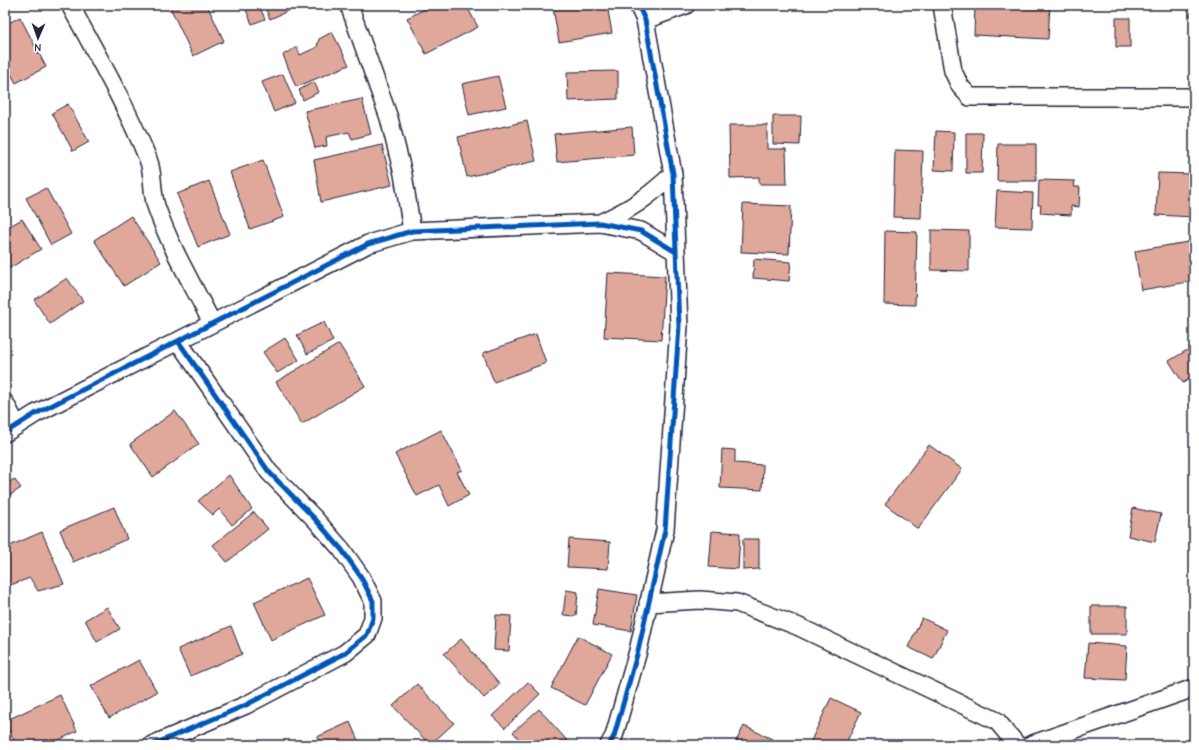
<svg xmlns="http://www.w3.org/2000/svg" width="1199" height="750" viewBox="0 0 1199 750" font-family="'Comic Neue',sans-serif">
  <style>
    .building { fill: #e0a89a; stroke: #22223b }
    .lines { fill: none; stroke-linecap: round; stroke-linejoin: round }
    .minor-casing { stroke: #22223b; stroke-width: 20 }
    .minor { stroke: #fff; stroke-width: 17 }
    .cycleway-casing { stroke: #fff; stroke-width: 8 }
    .cycleway { stroke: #0057b8; stroke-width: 5 }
  </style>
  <rect width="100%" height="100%" fill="#fff"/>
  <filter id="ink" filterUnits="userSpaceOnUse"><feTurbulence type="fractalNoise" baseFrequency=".025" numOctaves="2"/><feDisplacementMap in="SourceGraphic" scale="8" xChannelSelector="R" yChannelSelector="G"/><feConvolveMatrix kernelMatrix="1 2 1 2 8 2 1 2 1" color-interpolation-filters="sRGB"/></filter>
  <g filter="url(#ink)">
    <path class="building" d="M169,5H207L224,41L193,56Z
      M244,5H259L265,19L252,24Z
      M264,5H301L270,19Z
      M433,5H466L478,27L426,54L407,18Z
      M569,5H607L612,33L559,42L553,8Z
      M975,5H1050L1048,39L974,35Z
      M1194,9V19L1189,15Z
      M20,17L46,67L16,83L5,63V25Z
      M1116,18H1130V47H1116Z
      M332,32L349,65L296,87L283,55L297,47L300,55L317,47L319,39Z
      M618,71V99L568,101L567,72Z
      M283,74L295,103L274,112L262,82Z
      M498,76L506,107L469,115L462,84Z
      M314,82L319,92L303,100L299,90Z
      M362,99L371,134L352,139L349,132L326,137L327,146L315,148L305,111Z
      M68,104L89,142L73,151L52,113Z
      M773,116H801L800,145L773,144Z
      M527,121L536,161L467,177L458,137Z
      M729,125H767V149H786L787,184H759V177L730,178Z
      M632,127L634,155L557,162L554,134Z
      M936,131L954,132L953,171L934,170Z
      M966,133H983L982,173H966Z
      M998,144H1036V181H997Z
      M382,145L392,185L321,202L314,160Z
      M895,150L923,151L921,218L893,217Z
      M263,160L284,217L250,229L230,172Z
      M1158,173L1194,174V217L1156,215Z
      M1039,180L1075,181L1074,187H1080L1079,207L1071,206V215L1040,213L1041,205H1038Z
      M209,181L230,234L198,247L177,194Z
      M46,188L71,234L51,245L26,198Z
      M997,191L1033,193L1032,228L995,227Z
      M743,204L791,206L789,254L741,252Z
      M131,216L161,262L124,286L94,240Z
      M22,219L41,249L5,271V229Z
      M931,230L969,231V271L931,270Z
      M885,231L917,232L915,305L884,304Z
      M1194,241V281L1141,290L1135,251Z
      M754,259L791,262L789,281L753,278Z
      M608,273L665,276L661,340L604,337Z
      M67,278L83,301L50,324L34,300Z
      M324,322L333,341L307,354L297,335Z
      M536,334L546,363L494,382L483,353Z
      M285,338L299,360L277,373L263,352Z
      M339,344L365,386L302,424L276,382Z
      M1194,346V376L1183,383L1169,361Z
      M1194,387V396L1190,390Z
      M175,411L199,444L153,477L130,444Z
      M441,430L462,470L457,472L469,495L449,506L439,485L417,496L395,454Z
      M929,445L962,469L918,529L885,504Z
      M722,449L735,450V463L763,465L762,490L720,488Z
      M229,475L252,509L232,525L219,509L213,515L198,501Z
      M14,479L21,488L7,497L5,495V485Z
      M114,507L127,539L73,562L60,530Z
      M1133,508L1161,514L1155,542L1128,536Z
      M254,512L268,529L227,562L213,545Z
      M712,531L740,533L738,569L709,567Z
      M42,532L64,584L38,591L30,578L5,587V548Z
      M569,539L610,542L608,569L567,567Z
      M743,539H759V569L743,570Z
      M307,578L325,615L271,640L254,602Z
      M599,589L637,595L631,631L593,625Z
      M566,590L578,592L576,616L563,615Z
      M1091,606H1127V634H1091Z
      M107,607L120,629L97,642L85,620Z
      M496,615L511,616L509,651L494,650Z
      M922,618L947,630L933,659L908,647Z
      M231,626L242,654L190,676L178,649Z
      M578,636L612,654L585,705L551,688Z
      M461,639L500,684L484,698L444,654Z
      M1088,643L1127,646L1125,680L1085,678Z
      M139,660L157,692L109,718L91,686Z
      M528,682L540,694L505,728L492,716Z
      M417,684L454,723L430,745L393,706Z
      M60,695L77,731L49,745H16L5,721Z
      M831,698L861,712L845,745H809Z
      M539,709L571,745H524L513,732Z
      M350,722L360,745H321L317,737Z
      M744,726L772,739L769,745H734Z"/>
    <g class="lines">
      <defs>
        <path id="minor" d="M70,5C97,55 126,105 148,159C154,174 151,190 156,206C170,247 193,285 212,323
          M349,5L389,118L403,174L412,231
          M942,5L953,71L960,86L970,97H1194
          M645,20L686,5
          M600,223C633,208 647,198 673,174
          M5,403L17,426
          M5,433L35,414L368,244L412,231L600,223L641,231L676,252
          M648,603L700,600L737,603L797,626L997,721L1017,745
          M152,745L246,705L345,653L367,635L373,618V601L361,577L342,550L315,519L269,472L178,341
          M609,745L614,736L638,651L665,530L679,326L673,174L645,20L638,5
          M1030,745L1194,688"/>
      </defs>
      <use href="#minor" class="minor-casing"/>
      <use href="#minor" class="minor"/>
      <defs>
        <path id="cycleway" d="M5,433L35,414L368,244L412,231L600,223L641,231L676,252
          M152,745L246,705L345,653L367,635L373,618V601L361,577L342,550L315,519L269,472L178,341
          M609,745L614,736L638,651L665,530L679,326L673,174L645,20L638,5"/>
      </defs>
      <use href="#cycleway" class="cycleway-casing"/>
      <use href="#cycleway" class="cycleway"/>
    </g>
  </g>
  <rect width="1199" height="750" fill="none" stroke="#fff" stroke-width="20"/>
  <rect x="10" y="10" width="1179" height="730" fill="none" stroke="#22223b" stroke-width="1.5" filter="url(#ink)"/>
  <g transform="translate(38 38) rotate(182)" stroke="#ffffff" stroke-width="3" paint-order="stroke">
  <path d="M0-3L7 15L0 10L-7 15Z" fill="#22223b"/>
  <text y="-6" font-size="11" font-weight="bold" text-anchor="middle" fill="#22223b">N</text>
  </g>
</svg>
